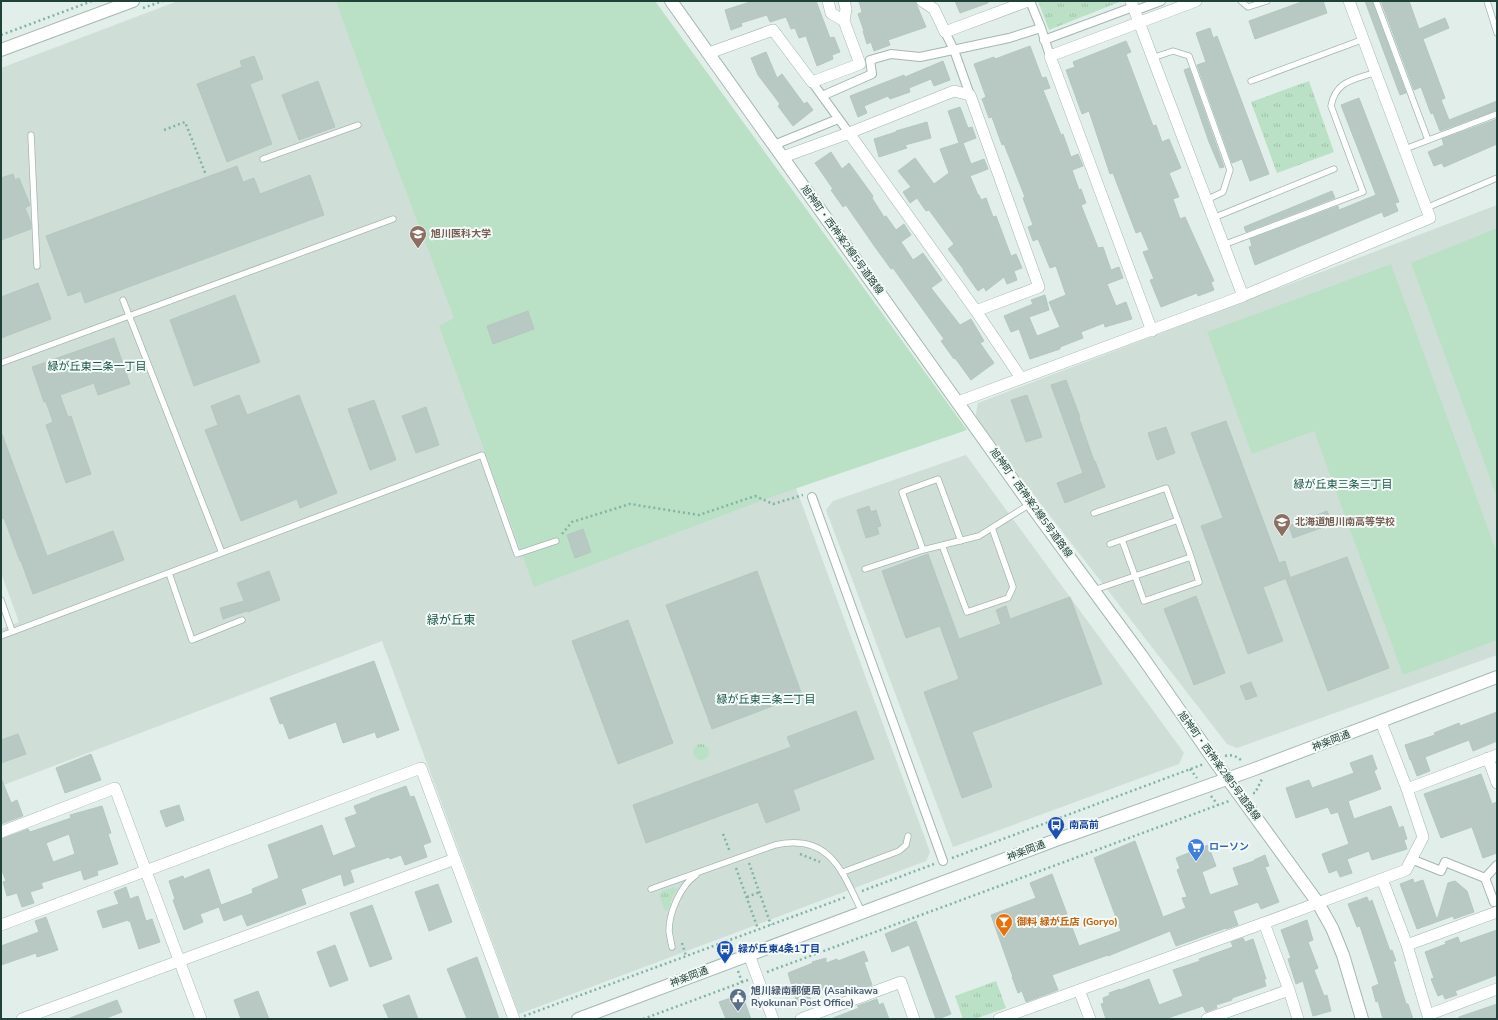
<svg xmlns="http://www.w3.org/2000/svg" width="1498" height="1020" viewBox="0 0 1498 1020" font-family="'Nunito Sans','Noto Sans JP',sans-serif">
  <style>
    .built { fill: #d0ded8 }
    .grass { fill: url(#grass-tufts) }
    .garden { fill: #bae1c5 }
    .building { fill: #b7c9c2; stroke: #b4c8c0; fill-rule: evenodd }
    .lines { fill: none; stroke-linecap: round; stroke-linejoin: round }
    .service-casing { stroke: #a4b7b1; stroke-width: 7 }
    .pedestrian-casing { stroke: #a4b7b1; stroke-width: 10 }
    .minor-casing { stroke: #a4b7b1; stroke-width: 12 }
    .tertiary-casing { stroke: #a4b7b1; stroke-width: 14 }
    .path { stroke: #80b4a6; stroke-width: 2.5; stroke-dasharray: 2 3; stroke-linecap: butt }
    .service { stroke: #fff; stroke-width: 5.5 }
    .pedestrian { stroke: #fff; stroke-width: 8 }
    .minor { stroke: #fff; stroke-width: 11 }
    .tertiary { stroke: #fff; stroke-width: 12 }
    .labels { text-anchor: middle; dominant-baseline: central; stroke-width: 4; stroke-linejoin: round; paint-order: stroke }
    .education-label { font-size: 10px; font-weight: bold; fill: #785e54; stroke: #f3faf7; text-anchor: start }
    .street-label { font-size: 10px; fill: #204139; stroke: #f3faf7 }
    .transit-label { font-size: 10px; font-weight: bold; fill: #164399; stroke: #f3faf7; text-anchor: start }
    .shop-label { font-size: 10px; font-weight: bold; fill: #366cbe; stroke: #f3faf7; text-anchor: start }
    .food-label { font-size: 10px; font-weight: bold; fill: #c56008; stroke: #f3faf7; text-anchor: start }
    .service-label { font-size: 10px; font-weight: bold; fill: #4e5e75; stroke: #f3faf7; text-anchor: start }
    .neighbourhood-label { font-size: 11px; fill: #1a5549; stroke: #f3faf7 }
    .quarter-label { font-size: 12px; fill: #1a5549; stroke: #f3faf7 }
  </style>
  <defs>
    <pattern id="grass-tufts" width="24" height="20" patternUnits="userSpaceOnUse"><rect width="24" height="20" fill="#bae1c5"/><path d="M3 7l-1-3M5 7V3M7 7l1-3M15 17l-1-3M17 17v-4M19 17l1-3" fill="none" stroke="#a0c2aa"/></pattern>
  </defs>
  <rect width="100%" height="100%" fill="#e2eee9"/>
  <path class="built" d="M178,1H655L796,488L930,852L926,861L519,1014L382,641L1,786V629L19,622L1,573V68Z
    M1497,205V655L1237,748L1227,744L975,419L978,403Z
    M966,455L1184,753L1179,764L953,847L826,510L833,501Z"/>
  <path class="grass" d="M1038,1H1122L1049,30Z
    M1309,81L1334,152L1277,173L1251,102Z
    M693 752a8 8 0 1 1 16 0a8 8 0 1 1-16 0Z
    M674,887L677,889L672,897L669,909L667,911L664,909L659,895L662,891Z
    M996,981L1006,1008L975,1019H963L955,996Z"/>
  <path class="garden" d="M336,1H655L967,430L771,497L534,587L439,326L454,318L374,107Z
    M1497,228V497L1411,263Z
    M1391,264L1497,553V640L1403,675L1314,431L1252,454L1207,332Z"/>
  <path class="building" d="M753,1H816L830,38L834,37L840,52L832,55L833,59L817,66L806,36L799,38L795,28L791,29L786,17L770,22L767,15L741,23L742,26L731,30L725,10Z
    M859,1H915L926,27L888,40L890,45L874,51L871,42L867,44L863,31H864L858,14L862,12Z
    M955,1H988V3L960,13Z
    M1304,1H1323L1327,13L1255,39L1249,21Z
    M1365,1H1372L1406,93L1400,95Z
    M1381,1H1409L1419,29L1445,18L1449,28L1423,39L1445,98L1441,100L1449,120L1497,101V110L1440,131L1433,113L1431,114L1421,87L1414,90Z
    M1210,28L1213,38L1217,36L1269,174L1250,181L1242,159L1232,163L1197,65L1206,62L1196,33Z
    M1126,41L1131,52L1126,54L1153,126L1156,125L1162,142L1169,139L1181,168L1169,173L1179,197L1173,199L1180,219L1185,217L1214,281L1211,282L1214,290L1198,296L1197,293L1161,307L1150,280L1154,279L1143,252L1149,250L1141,231L1136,233L1113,173L1110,174L1089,111L1082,114L1066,70L1075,67L1073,62Z
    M1030,46L1042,78L1046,77L1050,88L1043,90L1061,135L1063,134L1071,157L1078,154L1083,166L1072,170L1079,190L1081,189L1086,203L1081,205L1098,248L1103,247L1111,270L1119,267L1123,278L1107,284L1116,306L1126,302L1132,319L1105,327L1104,323L1081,332L1083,338L1060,347V349L1030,359L1019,329L1011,332L1004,316L1033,304L1031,300L1045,295L1049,310L1029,317L1037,336L1060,327L1049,302L1066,295L1056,266L1050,268L1038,239L1033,241L1028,227L1033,225L1023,198L1025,197L1004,144L1002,145L992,117L989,118L982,99L986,97L974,64L994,57L995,59Z
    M766,52L777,78L782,74L804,104L807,102L813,110L793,126L778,106L780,104L758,75L751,58Z
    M254,56L263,79L250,84L272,144L227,162L197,84L242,67L240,61Z
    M943,61L950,80L934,86L931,79L909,88L910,92L890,99L888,96L864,106L867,113L858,117L850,96L904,75L905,77Z
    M1189,68L1224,167L1220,168L1209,142L1184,70Z
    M318,81L335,127L299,140L282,95Z
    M1359,98L1399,202L1395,203L1398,211L1384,217L1382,212L1255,265L1249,247L1252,246L1250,239L1338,206L1339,210L1376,195L1341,105Z
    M960,107L968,128L972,127L976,138L963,143L971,164L984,159L988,169L970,176L978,195H979L981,200L986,198L993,217L996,216L1011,256L1016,254L1022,268L1014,271L1017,280L1007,284L1004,277L986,291L984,287L978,291L963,270H964L948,249L954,244L929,210L926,211L917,198L910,203L903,192L911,187L898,171L915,158L934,184L949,173L940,149L959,143L948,111Z
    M1497,119V144L1444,167L1442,163L1434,166L1428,152L1444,145L1442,139Z
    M927,122L931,138L905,145L907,148L879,157L874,139L896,132V131Z
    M831,152L842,169L849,163L873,196L872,198L884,217L886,216L896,230L904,224L911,235L901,242L913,260L923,253L942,280L931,288L960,325L971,319L984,341L980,343L994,363L971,380L955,358L954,359L941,341L944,339L893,268L891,269L875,247L846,205L843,207L831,190L833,189L815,163Z
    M237,166L243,182L254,178L260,194L310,175L324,215L85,303L81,291L68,296L46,236Z
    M13,174L15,180L19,178L30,205L25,208L31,223V229L1,240V178Z
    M1332,191L1335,198L1246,232L1244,227Z
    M38,283L51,319L1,338V297Z
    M235,295L260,362L194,386L170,320Z
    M528,311L534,329L493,344L487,326Z
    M114,338L130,384L98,395L94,383L60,395L68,417L71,416L91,474L66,483L46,425L53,422L46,402H44L32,367Z
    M1066,380L1080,417L1079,418L1094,461H1095L1105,487L1065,503L1057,483L1083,473L1051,385Z
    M239,395L247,415L299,395L337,493L300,508L297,499L241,521L205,430L218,425L211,406Z
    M1027,395L1042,437L1026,442L1011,400Z
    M374,400L396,460L370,470L348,409Z
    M426,407L439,445L416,453L402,416Z
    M1226,421L1279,563L1285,561L1290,577L1263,587L1283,641L1248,654L1201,526L1223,518L1191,433Z
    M1166,427L1175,453L1157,460L1148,433Z
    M1,434H2L47,556L113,531L124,560L33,594L21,561H20L4,518L1,519Z
    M869,506L871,512L876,510L881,526L877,527L879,534L866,538L857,510Z
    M1327,511L1332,524L1293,538L1289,526Z
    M583,529L591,552L575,558L567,535Z
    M928,554L959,639L1001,624L996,610L1006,606L1010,619L1070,597L1102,684L972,732L992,787L962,798L924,692L959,679L940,626L906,638L882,571Z
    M1347,557L1389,668L1328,691L1286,579Z
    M269,571L280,600L248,612L247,611L223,619L220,608L244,601L237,583Z
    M757,571L802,695L712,729L666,605Z
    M1196,596L1225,673L1194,685L1164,609Z
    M628,620L673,743L618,764L572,641Z
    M374,661L399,730L377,738L375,732L343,743L336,722L289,739L283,723L280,724L270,698Z
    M1251,682L1257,696L1246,700L1240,686Z
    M856,711L874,759L793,790L800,810L766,823L758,802L646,843L633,805L791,747L787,737Z
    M1497,712V741L1473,751L1469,740L1425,757L1430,771L1417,776L1411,760H1410L1405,745L1435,735L1434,733L1459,723L1460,726Z
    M18,734L26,754L1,763V740Z
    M91,754L101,780L65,793L56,768Z
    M1372,755L1377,769L1374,771L1381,789L1348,801L1354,819L1391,806L1399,828L1403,826L1407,839L1404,840L1407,849L1372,860L1369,851L1347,859L1352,873L1340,877L1337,870L1329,873L1322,854L1349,844L1338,812L1331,814L1328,807L1296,818L1286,788L1309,780L1312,788L1354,773L1350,763Z
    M1481,774L1492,804L1497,802V853L1483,858L1472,827L1441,838L1424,794Z
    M1,780H2L11,803L17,800L23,816L1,824Z
    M406,786L410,797L414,796L431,842L423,845L427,857L405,865L401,855L390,859L389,857L350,870L354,882L344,886L341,874L301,889L306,904L247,926L242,914L224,921L219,907L200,914L203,922L184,930L173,900L175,899L169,881L183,876L184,879L209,869L221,905L253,893L252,889L279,878L268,845L322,825L333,856L356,847L345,818L357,814L354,806L370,800V799Z
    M179,805L184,820L166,827L160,811Z
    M102,806L111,833L108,834L118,864L97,871L98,875L84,880L81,870L41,883L43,888L30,892L34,903L22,907L17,893L7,896L3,882L6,881L1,868V839L28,829L30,832L71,818L70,815ZM69,834L75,854L53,862L46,843Z
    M1135,841L1163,917L1186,908L1182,898L1187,897L1177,870L1180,868L1176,858L1208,845L1216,866L1202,872L1210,895L1239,885L1233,868L1254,861V860L1265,855L1269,866L1265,867L1279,902L1261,909L1258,902L1233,911L1238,925L1226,929V928L1176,946L1170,931L1108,956V955L1052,975L1058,990L1026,1002L1022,991L1018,993L1012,977H1013L991,915L1036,898L1030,883L1052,874L1079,946L1121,931L1094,858Z
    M1413,879L1414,883L1423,880L1437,920L1448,883L1455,881L1467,891L1474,912L1454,919L1453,916L1417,929L1400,884Z
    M438,884L452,922L429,931L415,892Z
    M126,887L130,899L138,896L146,921L152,919L160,942L139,949L130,921L129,922L128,920L103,928L97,911L119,904L114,892Z
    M1367,897L1369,902L1372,900L1390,951L1392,950L1396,961H1393L1406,1004H1408L1413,1019H1383L1378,1001L1376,1002L1372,987L1379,984L1360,926L1357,927L1348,904Z
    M372,905L392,959L370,967L350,913Z
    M46,917L58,950L37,957L36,953L1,965V946L39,932L35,921Z
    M1307,920L1313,940L1308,942L1318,968L1314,970L1324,996L1327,995L1331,1011L1313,1016L1303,981L1296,984L1288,959L1291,958L1281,930Z
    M916,921L951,1014L938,1019H936L909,945L892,952L885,934Z
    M1497,930V975L1455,991L1457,995L1445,999L1443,994L1438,996L1431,979L1434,978L1425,952L1446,944L1445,942L1458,937L1460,943Z
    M1243,938L1245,942L1253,939L1266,979H1264L1266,986L1232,998V1000L1216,1005L1217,1008L1206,1012L1203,1006L1165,1019H1106L1101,1004L1104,1003L1103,998L1110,995L1109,993L1120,989V990L1149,979L1159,1005L1183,996L1173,970L1200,961L1199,959L1233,947L1231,942Z
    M335,945L348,980L330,987L317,952Z
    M864,951L868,961L864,962L872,985L853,992L851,987L831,994L829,988L809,995L811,1001L798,1006L788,973L813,963L812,962L826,958V963L837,959L838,961Z
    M477,957L492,999L499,1019H467L447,969Z
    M258,991L269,1019H241L234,1000Z
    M742,994L751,1019H726L719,1002Z
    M409,995L418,1019H389L383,1005Z
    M877,999L879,1005L883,1003L889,1019H833V1018L859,1008L857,1006Z
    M117,1000L122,1012L104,1019H70V1018Z
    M1497,1004V1019H1459V1017Z"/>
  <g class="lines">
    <defs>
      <path id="service" d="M1241,1L1248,7L1267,1
        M1376,1L1428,140
        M1487,1L1497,33
        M1152,58L1173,51L1189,56L1230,170L1223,192L1206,200
        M1251,81L1364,39
        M31,135L37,266
        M1405,149L1497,114
        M263,159L358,125
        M1426,208L1497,178
        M1213,218L1334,169
        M1223,245L1363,192L1331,106C1336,80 1354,80 1376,72
        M123,300L222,553
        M1,363L393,219
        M1122,540L1144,601L1199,582L1191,557
        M1110,544L1178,520
        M942,545L967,612L1008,598L1013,587L992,528
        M923,550L902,492L938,479L961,541
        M865,569L923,550L979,536L1030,504
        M169,573L192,640L242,620
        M1094,590L1191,557L1166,488L1094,513
        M1,600L12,631
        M1,636L482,455L517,554L556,541
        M843,872L899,851L906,845L908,836
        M651,889L775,845C830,833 842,871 862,912
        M672,947C671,942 670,937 669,931C669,913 680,886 696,875"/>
      <path id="pedestrian" d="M1030,1L1041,28L1050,56
        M1134,11L1161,1
        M945,32L954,50L970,95
        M1044,40L1133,7
        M812,82L849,133
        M822,96L872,74L870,60L891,54L920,57L1009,38L1041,28
        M774,145L838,119
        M812,497L943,861
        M1411,859L1441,871L1445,862L1485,878L1494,902L1497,901
        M1485,878L1497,865"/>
      <path id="minor" d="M828,1L831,13L844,21
        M922,1L934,9L945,32L1028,1
        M1131,1L1243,296
        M709,53L773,30L812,82L860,64L844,21L846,9L844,1
        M849,133L976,311L1021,378
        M783,157L849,133L954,91L970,95L1039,287L976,311
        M1152,331L1050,56L1196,1
        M958,402L1243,296L1430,218L1349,1
        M1488,758L1497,783
        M1407,789L1497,755
        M1,832L115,788L201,1019
        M1382,879L1407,945L1429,1019
        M1264,923L1289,990L1298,1019
        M1,925L421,768L514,1019
        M1407,945L1497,912
        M749,955L773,1019
        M1079,990L1090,1019
        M1428,1015L1497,989
        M22,1019L455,859
        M801,1019L901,982L914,1019
        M999,1019L1264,923L1406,870L1423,837L1407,789L1381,722
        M1207,1019L1289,990"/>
      <path id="tertiary" d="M671,1L1030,504L1141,655L1214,760L1318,903L1332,928L1343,955L1362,1019
        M1,50L133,1
        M578,1019L1056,840L1252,770L1497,677"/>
    </defs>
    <use href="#service" class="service-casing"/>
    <use href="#pedestrian" class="pedestrian-casing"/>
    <use href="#minor" class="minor-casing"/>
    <use href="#tertiary" class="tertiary-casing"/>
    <path class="path" d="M143,8L163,1
      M1,35L92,1
      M164,130L185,122L206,175
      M562,534L572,522L630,504L699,515L755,496L773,504L803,495
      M1225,756C1232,754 1238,757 1242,761
      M1190,769L1197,778
      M1253,793H1255L1262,779
      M1211,796L1218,805
      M723,834L730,852
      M800,854L820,862
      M952,858L1204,764
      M749,863L771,925
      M736,868L758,929
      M862,891L934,864
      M747,897L760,892
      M682,943L686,956
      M738,971L742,982
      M767,972L1229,801
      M524,1016L846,897
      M643,1019L748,980"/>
    <use href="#service" class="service"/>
    <use href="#pedestrian" class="pedestrian"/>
    <use href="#minor" class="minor"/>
    <use href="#tertiary" class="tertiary"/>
  </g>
  <defs>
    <symbol id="university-pin" viewBox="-11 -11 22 30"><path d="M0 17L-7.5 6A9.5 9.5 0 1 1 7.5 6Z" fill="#8d6e63" stroke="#f3faf7"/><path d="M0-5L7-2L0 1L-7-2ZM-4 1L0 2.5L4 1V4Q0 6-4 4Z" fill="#fff"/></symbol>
    <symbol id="school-pin" viewBox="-11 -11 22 30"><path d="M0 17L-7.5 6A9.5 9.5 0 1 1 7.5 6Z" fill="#8d6e63" stroke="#f3faf7"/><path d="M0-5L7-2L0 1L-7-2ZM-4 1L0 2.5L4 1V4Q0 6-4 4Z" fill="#fff"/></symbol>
    <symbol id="bus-pin" viewBox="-11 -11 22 30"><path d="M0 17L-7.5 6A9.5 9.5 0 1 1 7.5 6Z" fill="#1a4fb4" stroke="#f3faf7"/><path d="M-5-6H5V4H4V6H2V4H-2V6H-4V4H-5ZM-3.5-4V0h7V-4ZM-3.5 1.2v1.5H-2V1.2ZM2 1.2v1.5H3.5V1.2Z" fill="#fff"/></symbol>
    <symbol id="supermarket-pin" viewBox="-11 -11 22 30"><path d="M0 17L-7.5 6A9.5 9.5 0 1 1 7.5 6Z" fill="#3f7fe0" stroke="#f3faf7"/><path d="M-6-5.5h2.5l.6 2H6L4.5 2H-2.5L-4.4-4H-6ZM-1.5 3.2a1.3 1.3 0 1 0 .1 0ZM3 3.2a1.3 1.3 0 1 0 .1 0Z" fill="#fff"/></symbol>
    <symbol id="bar-pin" viewBox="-11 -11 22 30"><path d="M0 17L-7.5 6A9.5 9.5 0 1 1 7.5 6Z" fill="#e8710a" stroke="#f3faf7"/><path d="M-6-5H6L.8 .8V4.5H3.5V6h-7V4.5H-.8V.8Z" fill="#fff"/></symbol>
    <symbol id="civic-pin" viewBox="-11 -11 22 30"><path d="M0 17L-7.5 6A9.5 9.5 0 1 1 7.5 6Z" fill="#5c6f8a" stroke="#f3faf7"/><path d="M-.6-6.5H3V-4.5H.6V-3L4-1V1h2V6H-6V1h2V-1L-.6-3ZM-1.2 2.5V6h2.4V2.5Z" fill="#fff"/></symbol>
  </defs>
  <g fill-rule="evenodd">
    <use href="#university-pin" x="408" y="224" width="20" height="27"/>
    <use href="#school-pin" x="1272" y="512" width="20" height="27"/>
    <use href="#bus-pin" x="1046" y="815" width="20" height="27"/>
    <use href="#supermarket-pin" x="1186" y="837" width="20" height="27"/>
    <use href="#bar-pin" x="994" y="912" width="20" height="27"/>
    <use href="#bus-pin" x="715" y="939" width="20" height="27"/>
    <use href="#civic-pin" x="728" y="987" width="20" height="27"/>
  </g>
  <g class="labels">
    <g class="education-label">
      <text x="431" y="234">旭川医科大学</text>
      <text x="1295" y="522">北海道旭川南高等学校</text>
    </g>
    <g class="street-label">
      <text transform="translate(842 240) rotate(54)">旭神町・西神楽2線5号道路線</text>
      <text transform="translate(1031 503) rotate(54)">旭神町・西神楽2線5号道路線</text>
      <text transform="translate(1331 741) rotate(-21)">神楽岡通</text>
      <text transform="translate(1219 766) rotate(54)">旭神町・西神楽2線5号道路線</text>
      <text transform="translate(1026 851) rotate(-21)">神楽岡通</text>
      <text transform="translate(689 977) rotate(-21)">神楽岡通</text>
    </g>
    <g class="transit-label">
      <text x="1069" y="825">南高前</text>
      <text x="738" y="949">緑が丘東4条1丁目</text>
    </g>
    <g class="shop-label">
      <text x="1209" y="847">ローソン</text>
    </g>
    <g class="food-label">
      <text x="1017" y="922">御料 緑が丘店 (Goryo)</text>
    </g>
    <g class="service-label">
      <text x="751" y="991">旭川緑南郵便局 (Asahikawa<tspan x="751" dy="12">Ryokunan Post Office)</tspan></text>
    </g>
    <g class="neighbourhood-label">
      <text x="97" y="366">緑が丘東二条一丁目</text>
      <text x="1343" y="484">緑が丘東三条三丁目</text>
      <text x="766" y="699">緑が丘東三条二丁目</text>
    </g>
    <g class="quarter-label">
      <text x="451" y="620">緑が丘東</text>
    </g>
  </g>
  <rect width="1498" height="1020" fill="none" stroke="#204139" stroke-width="4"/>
</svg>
